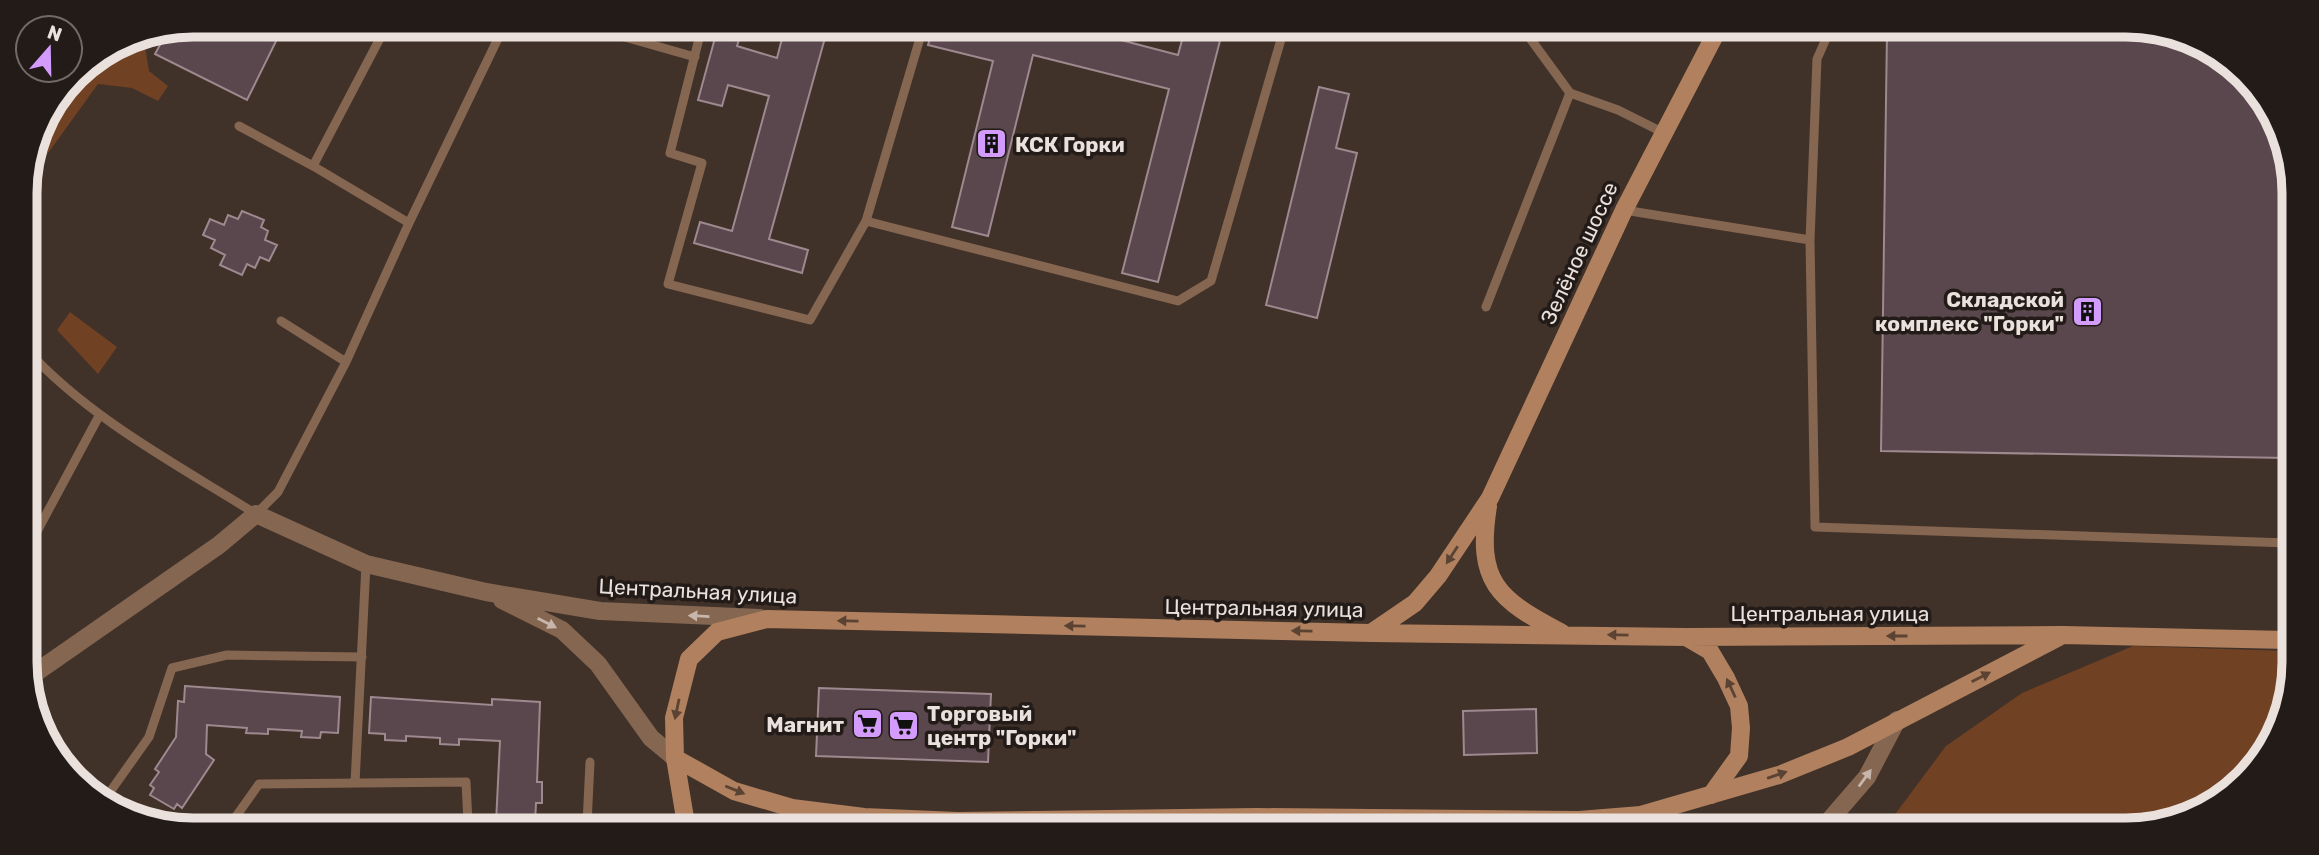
<svg xmlns="http://www.w3.org/2000/svg" width="2319" height="855" viewBox="0 0 2319 855" font-family="Rubik,sans-serif">
  <style>
    .green { fill: #714124 }
    .building { fill: #59474d; stroke: #9d898f; stroke-width: 2 }
    .lines { fill: none; stroke-linecap: round; stroke-linejoin: round }
    .lane { stroke: #856651; stroke-width: 9 }
    .street { stroke: #856651; stroke-width: 18 }
    .secondary { stroke: #b1805e; stroke-width: 18 }
    .oneway { fill: #5b4333 }
    .oneway2 { fill: #c7b6ab }
    .labels { text-anchor: middle; dominant-baseline: central; stroke-width: 7; stroke-linejoin: round; paint-order: stroke }
    .poi-label { font-size: 21px; font-weight: bold; fill: #ebe1dc; stroke: #221b17; text-anchor: start }
    .street-label { font-size: 21px; fill: #ebe1dc; stroke: #221b17 }
    .rim { fill: none; stroke: #ebe1dc; stroke-width: 9 }
  </style>
  <rect width="100%" height="100%" fill="#403129"/>
  <path class="green" d="M143,34L149,71L168,86L158,101L132,88L98,84L25,185C27,170 37,127 44,116C66,80 100,43 143,34Z
    M70,312L117,347L98,374L57,330Z
    M2133,646L2287,651L2286,716L2229,795L2137,830L1884,829L1946,746L2022,693Z"/>
  <path class="building" d="M193,24L284,25L247,100L155,54L168,30Z
    M718,27H743L737,46L777,58L785,27H828L769,239L808,250L802,273L694,243L700,222L732,231L769,96L728,85L722,106L698,100Z
    M933,28H975L1000,34L1001,28H1075L1178,55L1185,29H1223L1158,282L1122,273L1169,89L1033,55L988,236L952,227L993,61L928,45Z
    M1887,32L2180,33L2253,82L2293,171L2289,458L1881,451Z
    M1319,87L1349,94L1336,148L1357,153L1317,318L1266,305Z
    M242,211L264,220L261,227L268,231L265,240L277,245L269,261L260,257L255,268L247,264L242,275L220,265L225,255L211,248L215,240L203,235L210,219L224,225L228,215L238,219Z
    M185,686L340,697L338,733L321,732L320,738L301,737L302,731L268,729V734L246,733L247,728L207,725L206,754L214,760L182,808L177,804L174,809L150,795L154,788L150,785L159,772L155,769L176,737L178,701L184,702Z
    M819,688L991,694L988,762L816,756Z
    M371,697L492,705V699L540,702L537,782H542V803H536L535,823H496L500,741L459,739V745L440,744V738L406,736V741L385,740V734L369,733Z
    M1536,709L1537,753L1464,755L1463,711Z"/>
  <g class="lines">
    <path class="lane" d="M387,25L313,166L409,223
      M586,26L695,57
      M702,27L670,153L702,163L668,284L810,320L866,221
      M923,28L866,221L1178,301L1211,281L1284,29
      M1524,30L1570,93L1618,110L1664,133
      M1829,32L1817,59L1810,240L1815,527L2288,543
      M239,126L313,166
      M1624,210L1810,240
      M1486,307L1570,93
      M281,321L346,362
      M26,349C90,419 176,464 256,514L278,492L346,362L409,223L504,26
      M27,550L99,416
      M355,783L366,564
      M105,799L149,737L172,668L227,655L362,657
      M232,822L259,784L466,782L468,823
      M587,824L590,762"/>
    <path class="street" d="M502,600L562,630L598,664L651,738L675,758
      M28,678L219,545L256,514L366,564L486,592L600,611L760,618
      M1822,829L1867,777L1897,720"/>
    <path class="secondary" d="M1488,506C1476,582 1497,599 1562,633
      M1371,633L1415,603L1438,576L1490,498L1624,210L1717,31
      M1686,637L1710,651L1726,678L1739,706L1741,728L1739,756L1711,795
      M675,758L734,791L792,808L864,817L957,821L1257,817L1579,820L1641,815L1779,775L1848,747L2059,637
      M686,824L675,758L674,718L689,659L717,632L767,619L1371,633L1686,637L2063,635L2287,640"/>
  </g>
  <defs><path id="oneway-solid" d="M-6-.8H1V-3.2L6.5 0L1 3.2V.8H-6Z" transform="scale(1.75)"/></defs>
  <g class="oneway">
    <use href="#oneway-solid" transform="translate(1452 555) rotate(123)"/>
    <use href="#oneway-solid" transform="translate(848 621) rotate(-179)"/>
    <use href="#oneway-solid" transform="translate(1075 626) rotate(-179)"/>
    <use href="#oneway-solid" transform="translate(1302 631) rotate(-179)"/>
    <use href="#oneway-solid" transform="translate(1618 635) rotate(-179)"/>
    <use href="#oneway-solid" transform="translate(1897 636) rotate(180)"/>
    <use href="#oneway-solid" transform="translate(1981 677) rotate(-27)"/>
    <use href="#oneway-solid" transform="translate(1731 688) rotate(-115)"/>
    <use href="#oneway-solid" transform="translate(677 709) rotate(102)"/>
    <use href="#oneway-solid" transform="translate(1777 775) rotate(-19)"/>
    <use href="#oneway-solid" transform="translate(735 790) rotate(22)"/>
  </g>
  <g class="oneway2">
    <use href="#oneway-solid" transform="translate(699 616) rotate(-177)"/>
    <use href="#oneway-solid" transform="translate(547 623) rotate(27)"/>
    <use href="#oneway-solid" transform="translate(1865 778) rotate(-54)"/>
  </g>
  <defs>
    <symbol id="building-square" viewBox="-11 -11 22 22"><rect x="-9" y="-9" width="18" height="18" rx="4" fill="#d39cfc" stroke="#221b17"/><path d="M-4-6H4V6H1V3H-1V6H-4ZM-2.5-4.3h1.7v1.8h-1.7ZM.8-4.3h1.7v1.8H.8ZM-2.5-1h1.7V.8h-1.7ZM.8-1h1.7V.8H.8Z" fill="#111"/></symbol>
    <symbol id="supermarket-square" viewBox="-11 -11 22 22"><rect x="-9" y="-9" width="18" height="18" rx="4" fill="#d39cfc" stroke="#221b17"/><path d="M-6-5.5h2.5l.6 2H6L4.5 2H-2.5L-4.4-4H-6ZM-1.5 3.2a1.3 1.3 0 1 0 .1 0ZM3 3.2a1.3 1.3 0 1 0 .1 0Z" fill="#111"/></symbol>
  </defs>
  <g fill-rule="evenodd">
    <use href="#building-square" x="974" y="126" width="35" height="35"/>
    <use href="#building-square" x="2070" y="294" width="35" height="35"/>
    <use href="#supermarket-square" x="850" y="706" width="35" height="35"/>
    <use href="#supermarket-square" x="886" y="708" width="35" height="35"/>
  </g>
  <g class="labels">
    <g class="poi-label">
      <text x="1015" y="144">КСК Горки</text>
      <text x="2064" y="299" text-anchor="end">Складской<tspan x="2064" dy="24">комплекс "Горки"</tspan></text>
      <text x="927" y="713">Торговый<tspan x="927" dy="24">центр "Горки"</tspan></text>
      <text x="844" y="724" text-anchor="end">Магнит</text>
    </g>
    <g class="street-label">
      <text transform="translate(1579 253) rotate(-65)">Зелёное шоссе</text>
      <text transform="translate(698 591) rotate(3)">Центральная улица</text>
      <text transform="translate(1264 608) rotate(1)">Центральная улица</text>
      <text x="1830" y="613">Центральная улица</text>
    </g>
  </g>
  <path d="M0 0H2319V855H0ZM193 37H2126A156 156 0 0 1 2282 193V662A156 156 0 0 1 2126 818H193A156 156 0 0 1 37 662V193A156 156 0 0 1 193 37Z" fill="#221b17" fill-rule="evenodd"/>
  <path class="rim" d="M193 37H2126A156 156 0 0 1 2282 193V662A156 156 0 0 1 2126 818H193A156 156 0 0 1 37 662V193A156 156 0 0 1 193 37Z"/>
  <g transform="translate(49 49) rotate(20)"><circle r="33" fill="#221b17" stroke="#726a66" stroke-width="2"/>
  <path d="M0-5L12 26L0 18L-12 26Z" fill="#d39cfc"/>
  <text y="-10" font-size="19" font-weight="bold" text-anchor="middle" fill="#ebe1dc">N</text>
  </g>
</svg>
